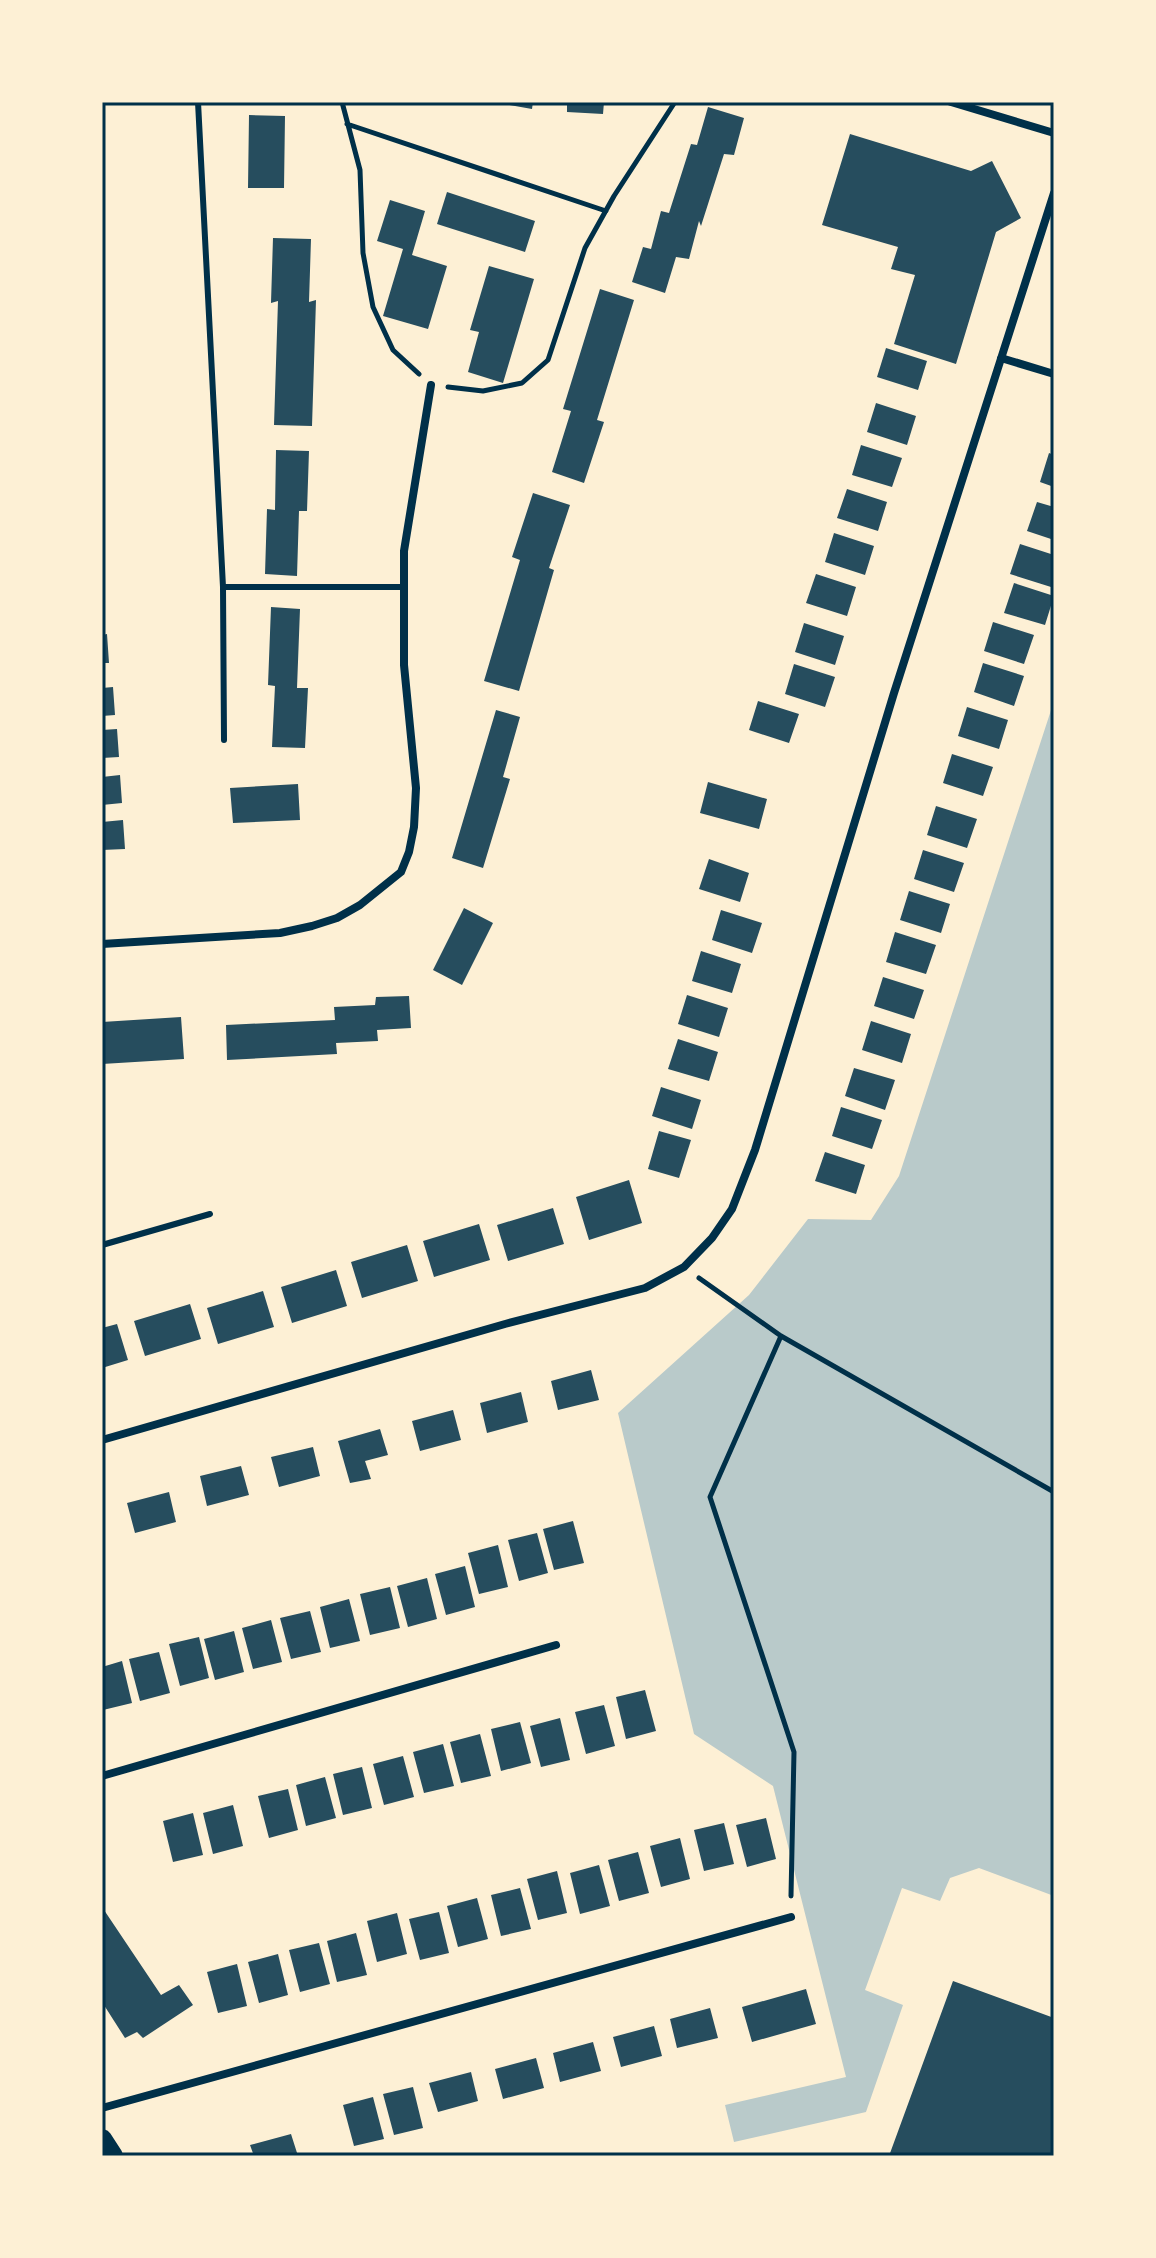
<svg xmlns="http://www.w3.org/2000/svg" width="1156" height="2258" viewBox="0 0 1156 2258" font-family="Poppins,sans-serif">
  <style>
    .green { fill: #b9caca }
    .building { fill: #264d5e }
    .lines { fill: none; stroke-linecap: round; stroke-linejoin: round }
    .path { stroke: #003049; stroke-width: 5 }
    .service { stroke: #003049; stroke-width: 6 }
    .minor { stroke: #003049; stroke-width: 8 }
    .primary { stroke: #003049; stroke-width: 20 }
    .neatline { fill: none; stroke: #003049; stroke-width: 3 }
  </style>
  <rect width="100%" height="100%" fill="#fdf0d5"/>
  <path class="green" d="M1054,701V1896L979,1868L950,1878L940,1901L902,1888L865,1990L903,2005L866,2112L734,2142L725,2105L846,2077L773,1786L694,1734L618,1413L749,1295L808,1219L871,1220L899,1176Z"/>
  <path class="building" d="M493,102H533L532,109Z
    M559,102H604L603,114L567,112V105L559,104Z
    M708,107L744,118L734,155L724,154L701,226L699,221L689,259L676,257L665,293L632,282L643,247L651,249L661,211L669,213L691,144L697,145Z
    M249,115L285,116L284,188H248Z
    M850,134L971,171L992,161L1021,218L996,232L956,364L894,344L915,275L891,269L898,247L822,225Z
    M447,192L535,221L525,252L437,224Z
    M390,200L425,211L412,255L447,266L428,329L383,316L403,249L377,241Z
    M273,238L311,239L309,302L316,300L312,426L274,425L278,301L271,303Z
    M489,266L534,279L503,383L468,372L479,332L470,330Z
    M600,289L634,300L597,420L604,422L584,483L552,472L571,411L563,409Z
    M886,348L927,361L918,390L877,377Z
    M876,403L916,416L907,445L867,432Z
    M861,445L902,458L892,487L852,475Z
    M276,450L309,451L307,511H299L297,576L265,574L267,509L275,510Z
    M1049,453L1054,455V487L1040,482Z
    M847,489L887,502L878,531L837,518Z
    M533,493L570,505L549,568L554,570L519,691L484,681L520,560L512,557Z
    M1037,502L1054,507V540L1027,531Z
    M834,533L874,546L865,575L825,562Z
    M1020,544L1054,555V577L1051,587L1010,574Z
    M816,574L856,587L847,616L806,603Z
    M1014,583L1054,596L1045,625L1004,613Z
    M271,607L300,609L297,688H308L305,748L272,747L275,686L268,685Z
    M993,622L1034,635L1024,664L984,651Z
    M804,623L844,636L835,665L795,652Z
    M107,634L109,663H102V635Z
    M983,663L1024,676L1014,706L974,692Z
    M794,664L835,677L825,707L785,694Z
    M113,687L115,715L102,716V688Z
    M758,701L799,714L789,743L749,730Z
    M967,707L1008,720L999,749L958,736Z
    M496,710L520,717L503,777L510,779L483,868L452,858Z
    M117,729L119,757L102,758V730Z
    M952,754L993,767L983,796L943,783Z
    M120,775L122,803L102,805V777Z
    M708,782L767,799L759,829L700,813Z
    M298,784L300,820L233,823L230,788Z
    M936,806L977,819L967,848L927,835Z
    M123,820L125,849L102,850V822Z
    M923,850L964,863L954,892L914,879Z
    M709,859L749,873L740,902L699,889Z
    M909,891L950,904L941,933L900,920Z
    M464,908L493,923L462,985L433,970Z
    M721,910L762,923L752,953L712,940Z
    M895,932L936,945L926,974L886,962Z
    M701,951L741,964L732,993L692,981Z
    M883,977L924,990L914,1019L874,1006Z
    M687,995L728,1008L719,1037L678,1024Z
    M409,996L411,1028L377,1030L378,1041L336,1043L337,1054L227,1060L226,1025L335,1020L334,1007L375,1005L376,997Z
    M181,1017L184,1059L102,1064V1022Z
    M871,1021L911,1034L902,1063L862,1050Z
    M678,1039L718,1052L709,1081L668,1069Z
    M854,1068L895,1080L885,1110L845,1096Z
    M661,1087L701,1100L692,1129L652,1116Z
    M841,1107L882,1120L872,1149L832,1136Z
    M659,1131L691,1140L679,1178L648,1169Z
    M825,1152L865,1165L856,1194L815,1181Z
    M629,1180L642,1223L589,1240L576,1197Z
    M553,1208L564,1244L508,1261L497,1225Z
    M479,1224L490,1260L434,1277L423,1241Z
    M407,1245L418,1281L362,1298L351,1262Z
    M336,1270L347,1306L292,1323L281,1287Z
    M263,1291L274,1327L218,1344L207,1308Z
    M190,1304L201,1339L145,1356L134,1321Z
    M117,1324L128,1360L102,1368V1328Z
    M591,1370L599,1400L558,1410L551,1381Z
    M521,1392L528,1422L487,1433L480,1403Z
    M453,1410L461,1440L420,1451L412,1421Z
    M380,1429L388,1455L365,1461L371,1479L350,1483L338,1441Z
    M313,1447L320,1476L279,1487L271,1457Z
    M241,1466L249,1495L207,1506L200,1476Z
    M169,1492L176,1522L135,1533L127,1503Z
    M573,1521L584,1563L554,1570L543,1529Z
    M537,1533L548,1573L519,1581L508,1540Z
    M498,1545L508,1587L479,1594L468,1553Z
    M465,1566L475,1607L446,1615L435,1574Z
    M427,1578L437,1619L408,1627L397,1586Z
    M390,1587L400,1628L370,1635L360,1594Z
    M349,1599L360,1641L330,1648L320,1607Z
    M310,1611L321,1652L291,1659L280,1618Z
    M271,1620L282,1662L253,1669L242,1628Z
    M234,1631L244,1672L215,1680L204,1639Z
    M199,1637L209,1678L180,1686L169,1644Z
    M159,1652L170,1693L140,1701L129,1659Z
    M122,1661L132,1703L103,1710L102,1667Z
    M645,1690L656,1731L626,1739L616,1697Z
    M604,1705L615,1746L586,1754L575,1712Z
    M560,1718L570,1760L541,1767L530,1726Z
    M520,1722L531,1763L501,1771L491,1729Z
    M480,1734L491,1776L461,1783L450,1742Z
    M443,1744L454,1786L424,1793L413,1752Z
    M403,1756L414,1797L384,1805L373,1764Z
    M362,1767L372,1808L343,1815L333,1774Z
    M325,1777L336,1818L306,1826L296,1785Z
    M288,1789L298,1830L269,1838L258,1796Z
    M233,1805L243,1846L213,1854L203,1813Z
    M193,1813L203,1855L173,1862L163,1821Z
    M766,1818L776,1859L747,1867L736,1825Z
    M724,1823L734,1864L704,1871L694,1830Z
    M680,1838L690,1879L661,1887L650,1846Z
    M638,1852L649,1893L619,1901L608,1860Z
    M599,1865L610,1906L580,1914L570,1873Z
    M557,1871L567,1913L538,1920L527,1879Z
    M520,1888L531,1929L501,1936L491,1895Z
    M477,1898L488,1939L458,1947L447,1906Z
    M102,1907L161,1995L179,1985L193,2005L143,2038L137,2032L125,2038L102,2002Z
    M439,1912L449,1953L420,1960L409,1919Z
    M397,1913L407,1954L377,1962L367,1921Z
    M356,1933L367,1975L337,1982L327,1941Z
    M319,1943L330,1984L300,1992L289,1950Z
    M278,1954L288,1995L259,2003L248,1962Z
    M237,1964L247,2006L218,2013L207,1972Z
    M953,1981L1054,2018V2156H889Z
    M806,1989L816,2024L752,2042L742,2007Z
    M710,2008L718,2038L677,2048L670,2019Z
    M654,2026L662,2056L621,2067L613,2037Z
    M593,2042L601,2071L560,2082L553,2053Z
    M536,2058L544,2088L503,2099L495,2069Z
    M471,2072L478,2101L438,2112L429,2083Z
    M413,2087L423,2128L394,2135L383,2094Z
    M373,2097L384,2139L354,2146L343,2105Z
    M291,2134L298,2156H254L250,2145Z"/>
  <g class="lines">
    <path class="path" d="M342,102L360,170L363,253L373,307L393,350L419,374
      M347,124L606,211
      M448,387L483,391L522,383L548,360L585,248L614,196L675,102
      M699,1278L781,1336L1054,1492
      M781,1336L710,1497L794,1752L791,1896"/>
    <path class="service" d="M198,102L223,587L224,740
      M223,587H404
      M102,1245L210,1214"/>
    <path class="minor" d="M951,102L1054,133
      M1001,358L1054,374
      M102,944L280,933L312,926L337,918L360,905L401,872L409,852L414,827L416,788L404,665V551L431,385
      M102,1440L505,1324L645,1288L684,1267L712,1238L732,1209L755,1150L894,693L1054,193
      M102,1776L556,1645
      M102,2108L791,1917"/>
    <path class="primary" d="M102,2139L113,2156"/>
  </g>
  <rect width="1156" height="2258" fill="none" stroke="#fdf0d5" stroke-width="208"/>
  <rect x="104" y="104" width="948" height="2050" class="neatline"/>
</svg>
